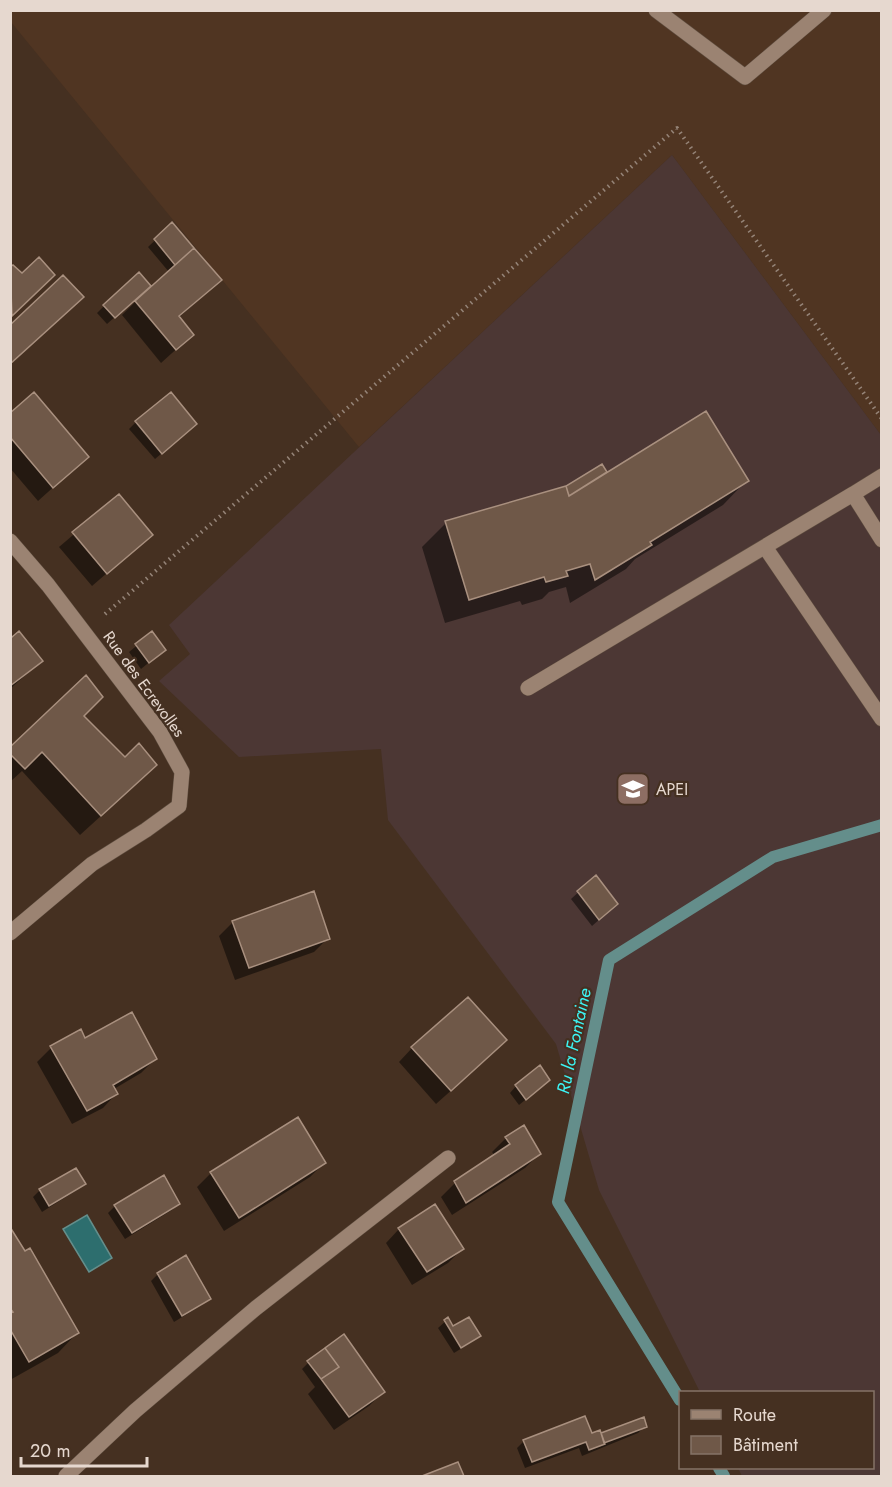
<svg xmlns="http://www.w3.org/2000/svg" width="892" height="1487" viewBox="0 0 892 1487" font-family="Jost,sans-serif">
  <style>
    .built { fill: #503522 }
    .education { fill: #4c3734 }
    .water { fill: #2d6e6e; stroke: #648e8b; stroke-width: 1.5 }
    .shadow { fill: #0007 }
    .lines { fill: none; stroke-linecap: round; stroke-linejoin: round }
    .stream { stroke: #648e8b; stroke-width: 12 }
    .building { fill: #6f5848; stroke: #a9907f; stroke-width: 1.5 }
    .minor-casing { stroke: #5f4e40; stroke-width: 16 }
    .path { stroke: #958478; stroke-width: 4; stroke-dasharray: 1.5 4.5; stroke-linecap: butt }
    .minor { stroke: #9b8372; stroke-width: 15 }
    .labels { text-anchor: middle; dominant-baseline: central; stroke-width: 4.5; stroke-linejoin: round; paint-order: stroke }
    .street-label { font-size: 16px; fill: #e6d8cf; stroke: #453021 }
    .poi-label { font-size: 16px; fill: #e6d8cf; stroke: #453021; text-anchor: start }
    .water-label { font-size: 18px; font-style: italic; fill: #3cf5f5; stroke: #453021 }
  </style>
  <rect width="100%" height="100%" fill="#453021"/>
  <path class="built" d="M10,11H881V435L672,155L359,447L11,22Z"/>
  <path class="education" d="M672,155L881,435V1476H742L738,1468H872V1392H700L599,1190L556,1044L388,820L381,749L239,757L159,681L190,654L169,625Z"/>
  <path class="water" d="M87,1215L112,1258L89,1272L63,1229Z"/>
  <path class="shadow" d="M172,224L189,255L206,293L178,318L192,335L161,363L122,315L136,301L135,299L107,324L97,313L104,306L142,293L143,295L169,272L148,247Z
    M10,269L22,275H53L10,315Z
    M10,415L87,457L38,501L10,468Z
    M136,422L188,431L155,459L129,429Z
    M602,466L606,474L747,480L723,505L635,559L626,569L570,603L566,587L549,592L542,599L522,605L520,601L445,623L422,547L446,523L566,487Z
    M119,496L151,535L92,586L59,547Z
    M151,634L164,650L141,669L129,652Z
    M10,638L41,661L10,689Z
    M82,716L135,785L80,835L22,771L10,782V749Z
    M595,877L609,911L592,926L571,899Z
    M233,922L328,938L314,952L235,980L219,936Z
    M85,1040L155,1059L141,1073L114,1089L116,1094L103,1108L72,1124L37,1062L51,1048Z
    M412,1048L492,1054L436,1104L399,1062Z
    M516,1086L541,1087L519,1105L510,1093Z
    M506,1138L539,1154L525,1168L452,1215L441,1197L455,1183L495,1156L492,1152Z
    M324,1163L310,1177L224,1231L197,1187L211,1173Z
    M84,1184L77,1190L42,1212L33,1197L40,1190Z
    M178,1204L172,1210L125,1239L108,1213L115,1206Z
    M399,1229L462,1249L448,1263L412,1285L386,1243Z
    M10,1230L77,1333L58,1353L10,1380Z
    M158,1274L209,1298L202,1305L174,1322L151,1281Z
    M448,1319L452,1328L479,1336L472,1342L454,1353L438,1328Z
    M308,1363L383,1392L369,1406L334,1430L308,1394L315,1387L302,1369Z
    M645,1426L638,1433L582,1456L579,1448L525,1468L517,1448L524,1441L600,1434Z"/>
  <g class="lines">
    <path class="stream" d="M680,1400L558,1202L609,960L773,857L882,825
      M719,1468L724,1476"/>
  </g>
  <path class="building" d="M172,222L194,248L175,265L154,239Z
    M194,248L222,280L179,316L194,335L176,350L135,301Z
    M39,257L55,275L12,316L10,267L13,265L22,273Z
    M139,272L151,286L115,318L103,305Z
    M63,275L84,297L10,364V325Z
    M34,392L89,457L53,488L10,437V413Z
    M171,392L197,424L162,454L135,421Z
    M706,411L749,481L650,542L652,545L595,580L590,564L566,571L568,576L546,582L544,577L469,600L445,521L566,486L569,496Z
    M602,464L607,472L569,496L566,486Z
    M119,494L153,535L107,574L72,532Z
    M19,631L43,661L10,686V635L12,637Z
    M152,631L166,650L149,663L135,644Z
    M86,675L103,697L84,716L125,757L139,743L157,765L101,816L42,752L25,769L10,754V747Z
    M596,875L618,904L599,920L577,891Z
    M314,891L330,939L249,968L232,921Z
    M468,997L507,1040L451,1091L411,1047Z
    M132,1012L157,1059L113,1085L118,1094L87,1111L50,1046L81,1029L85,1038Z
    M540,1065L550,1080L526,1100L515,1085Z
    M298,1117L326,1163L239,1218L210,1172Z
    M524,1125L541,1154L466,1203L454,1181L510,1144L505,1137Z
    M76,1168L86,1184L49,1206L39,1189Z
    M164,1175L180,1204L132,1233L114,1205Z
    M435,1204L464,1249L427,1272L398,1228Z
    M10,1227L25,1251L30,1248L79,1333L29,1362L10,1329V1313L13,1312L10,1308Z
    M186,1255L211,1299L182,1316L157,1273Z
    M448,1317L453,1326L469,1317L481,1336L461,1348L444,1320Z
    M344,1334L385,1392L349,1417L321,1379L339,1367L325,1348Z
    M325,1348L339,1367L321,1379L307,1361Z
    M585,1416L592,1433L600,1430L605,1444L589,1450L586,1442L532,1462L523,1440Z
    M644,1417L647,1427L604,1443L601,1433Z
    M458,1462L464,1476H422Z"/>
  <g class="lines">
    <defs>
      <path id="minor" d="M656,10L745,77L824,10
        M882,476L853,494L882,540
        M10,541L48,585L160,732L182,772L179,806L146,830L92,864L10,933
        M765,547L882,719
        M528,688L853,494
        M66,1476L135,1411L256,1308L448,1158"/>
    </defs>
    <use href="#minor" class="minor-casing"/>
    <path class="path" d="M105,614L677,128L882,419"/>
    <use href="#minor" class="minor"/>
  </g>
  <defs>
    <symbol id="school-square" viewBox="-11 -11 22 22"><rect x="-9" y="-9" width="18" height="18" rx="4" fill="#8d6e63" stroke="#453021"/><path d="M0-5L7-2L0 1L-7-2ZM-4 1L0 2.5L4 1V4Q0 6-4 4Z" fill="#fff"/></symbol>
  </defs>
  <g fill-rule="evenodd">
    <use href="#school-square" x="614" y="770" width="38" height="38"/>
  </g>
  <g class="labels">
    <g class="street-label">
      <text transform="translate(144 684) rotate(54)">Rue des Ecrevolles</text>
    </g>
    <g class="poi-label">
      <text x="656" y="789">APEI</text>
    </g>
    <g class="water-label">
      <text transform="translate(574 1041) rotate(-78)">Ru la Fontaine</text>
    </g>
  </g>
  <rect width="892" height="1487" fill="none" stroke="#e6d8cf" stroke-width="24"/>
  <rect x="679" y="1391" width="195" height="78" fill="#453021" stroke="#857367" stroke-width="1.5"/>
  <rect x="691" y="1410" width="30" height="9" fill="#9b8372" stroke="#857367" stroke-width="1.5"/>
  <text x="733" y="1421" font-size="18" fill="#e6d8cf">Route</text>
  <rect x="691" y="1436" width="30" height="18" fill="#6f5848" stroke="#857367" stroke-width="1.5"/>
  <text x="733" y="1451" font-size="18" fill="#e6d8cf">Bâtiment</text>
  <path d="M21 1457v9h126v-9" fill="none" stroke="#e6d8cf" stroke-width="3"/>
  <text x="30" y="1457" font-size="18" fill="#e6d8cf" stroke="#453021" stroke-width="4.5" paint-order="stroke">20 m</text>
</svg>
